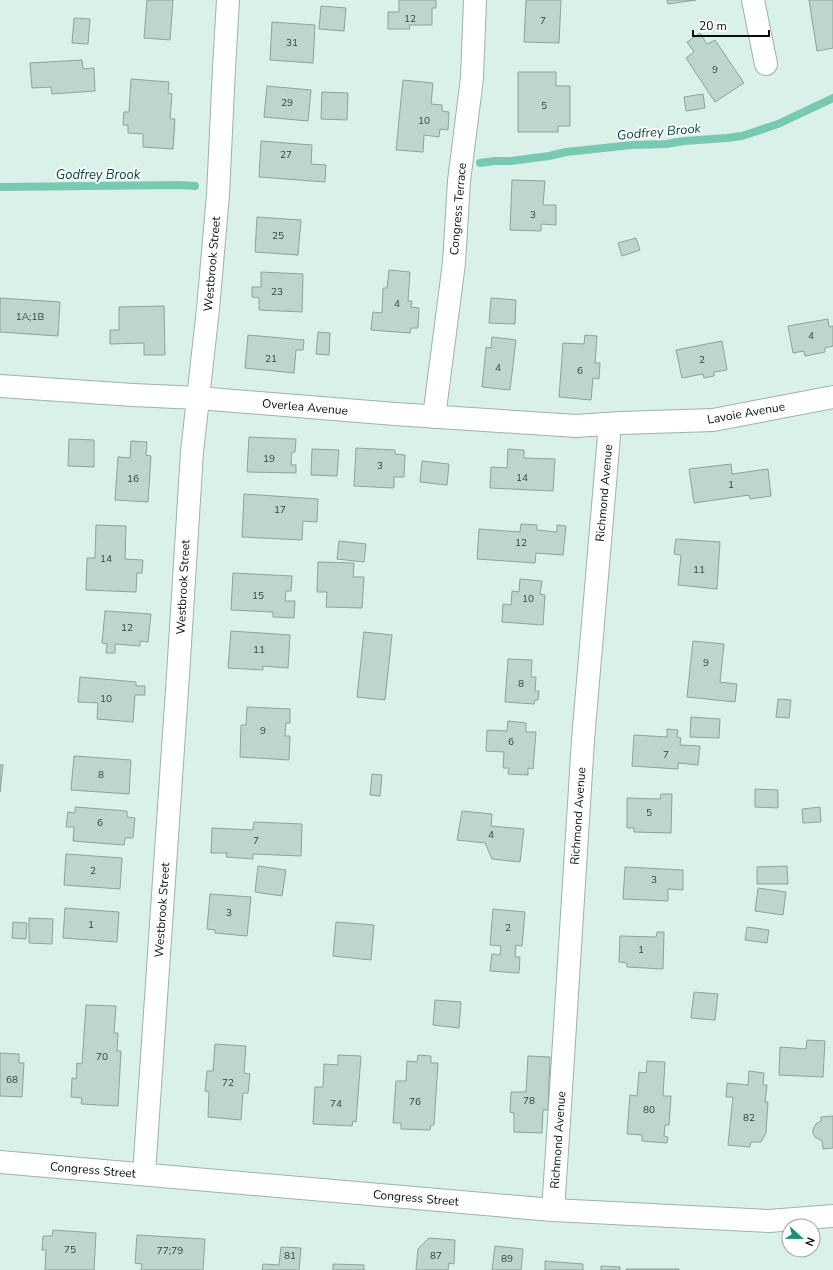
<svg xmlns="http://www.w3.org/2000/svg" width="833" height="1270" viewBox="0 0 833 1270" font-family="'Nunito Sans',sans-serif">
  <style>
    .lines { fill: none; stroke-linecap: round; stroke-linejoin: round }
    .stream { stroke: #78c9b1; stroke-width: 8 }
    .building { fill: #bed5cd; stroke: #8ca29b }
    .street-casing { stroke: #9cb2ab; stroke-width: 24 }
    .secondary-casing { stroke: #9cb2ab; stroke-width: 24 }
    .street { stroke: #fff; stroke-width: 22 }
    .secondary { stroke: #fff; stroke-width: 22 }
    .labels { text-anchor: middle; dominant-baseline: central; stroke-width: 3.5; stroke-linejoin: round; paint-order: stroke }
    .number-label { font-size: 10px; fill: #35403c }
    .street-label { font-size: 12px; fill: #070f0c; stroke: #fff }
    .water-label { font-size: 13px; font-style: italic; fill: #00493a; stroke: #fff }
  </style>
  <rect width="100%" height="100%" fill="#daf1e9"/>
  <g class="lines">
    <path class="stream" d="M480,163L495,161H511L549,156L566,152L632,145L666,144L684,141L727,138L742,136L778,124L833,98
      M0,187L179,185L195,186"/>
  </g>
  <path class="building" d="M147,0H173L170,40L144,38Z
    M399,0H436V8H432V25H409L410,29H388V12H399Z
    M526,0H561L559,43L524,42Z
    M667,0H696L668,4Z
    M809,0H833V48L817,51Z
    M321,6L346,8L344,31L319,29Z
    M74,18L90,19L88,44L72,43Z
    M272,22L315,25L313,63L270,60Z
    M700,33L707,44L715,40L744,83L715,102L686,58L694,52L687,42Z
    M82,60L83,69L94,68L95,91L52,94L51,87L32,88L30,63Z
    M518,72H556V86H570V126H558V132H518Z
    M131,79L169,82L168,93L172,94L170,119H175L173,149L143,147V134L128,133V125H123L124,112H129Z
    M403,80L433,83L431,104L442,105V111L449,112L448,130L440,129L439,137L424,135L423,152L396,150Z
    M267,86L311,90L308,121L264,117Z
    M322,92L348,93L347,120L321,119Z
    M703,94L705,108L686,111L684,97Z
    M261,141L312,145L311,164L326,165L325,182L259,177Z
    M512,180L545,181L543,205H556V225L541,224V231L510,230Z
    M257,217L301,220L298,255L255,252Z
    M636,238L640,250L622,256L618,243Z
    M389,270L410,272L408,301H412L411,307L419,308L418,328H411L410,333L371,330L373,312L382,313L383,288H387Z
    M261,272L303,274L302,312L259,310V298L252,297V287H261Z
    M0,298L60,302L58,336L0,332Z
    M491,298L516,300L515,324L489,323Z
    M164,306L165,355H144V343L110,344V330H119V307Z
    M828,319L829,327L833,326V346L825,348V352L805,356L804,351L793,353L788,326Z
    M318,332L330,333L329,355L316,354Z
    M248,335L304,340L303,350H296L294,373L245,368Z
    M585,335L597,336L595,363H600L599,379L593,378L591,400L559,397L563,343L584,344Z
    M492,337L516,340L510,390L482,387L486,347L491,348Z
    M722,341L727,370L714,372V376L704,378L703,374L682,378L676,350Z
    M249,437L296,439L295,452H292L291,465H296V473L247,472Z
    M69,439L94,440V467L68,466Z
    M131,441L147,442L146,455L151,456L148,502L115,500L118,457L130,458Z
    M356,448L395,450V454L405,455L404,477H394V488L354,486Z
    M312,449L339,450L337,476L311,475Z
    M508,449L524,450V458L555,459L553,491L490,488L491,467L507,468Z
    M422,461L449,464L447,485L420,482Z
    M731,464L732,474L768,469L771,496L750,499L749,495L694,503L689,469Z
    M244,494L318,499L317,522L303,521L302,540L242,537Z
    M521,524L537,525V530L557,532V525L566,526L563,555L536,553L535,563L477,559L479,529L520,532Z
    M96,525L126,526L125,559L143,560L142,573H137L136,592L86,590L87,558H95Z
    M676,539L720,542L717,589L678,585L681,555L674,554Z
    M339,541L366,544L364,562L337,559Z
    M318,562L354,563L353,577H364L362,608L326,607L327,592H317Z
    M233,573L292,576L291,591H286L285,601H295L294,618L273,617V612L231,610Z
    M520,579L542,581L540,594L545,595L543,625L502,622L503,604L511,605L512,591L519,592Z
    M105,611L151,614L148,642L140,641V646L115,644V653H106L107,644L102,643Z
    M231,631L290,635L288,668L263,666V670L228,668Z
    M364,632L392,635L385,700L357,697Z
    M693,641L724,644L720,682L737,684L735,702L687,697Z
    M508,659L532,660L531,677H536L535,691H539L538,700H535L534,704L505,702Z
    M80,677L136,682V686H145V695H135L133,722L97,719L98,703L78,702Z
    M778,699L791,700L789,718L776,717Z
    M247,707L290,709V723H286L285,736H290L289,760L240,757L241,725H246Z
    M691,717L720,719L719,738L690,737Z
    M508,721L526,723V732H536L533,769L528,768V775L508,774L509,768H503L504,752L486,751L487,730L507,731Z
    M667,729L678,730L677,737L681,738L680,745L700,746L698,765L678,763V769L632,766L634,735L667,737Z
    M74,756L131,760L129,794L71,790Z
    M0,765H3L0,792Z
    M372,774L382,775L380,796L370,795Z
    M755,789L778,790V808L755,807Z
    M661,794H672L671,833L634,832V828H627V798L660,799Z
    M75,807L127,811V817L135,818L133,838H125L124,845L73,841L74,827H66L68,812L75,813Z
    M820,807L821,822L803,823L802,809Z
    M462,811L492,814L491,826L524,829L520,862L492,859L485,843L457,840Z
    M254,822L302,824L301,856L253,854V859L226,857L227,853H211L212,828L253,830Z
    M66,854L122,858L120,889L64,885Z
    M258,866L286,870L282,896L255,892Z
    M787,866L788,884H757V867Z
    M625,867L683,870V890L668,889V901L623,899Z
    M758,888L786,892L783,915L755,911Z
    M210,894L251,897L247,936L215,933V930L207,929Z
    M65,908L119,912L117,942L63,938Z
    M493,909L525,912L522,946L516,945L515,957H520L519,973L490,971L492,954L500,955L501,946L490,945Z
    M29,918L53,919L52,944L29,943Z
    M13,922L27,923L26,939L12,938Z
    M336,922L374,925L371,960L333,956Z
    M747,927L769,930L767,943L745,940Z
    M657,932H664L663,969L627,967V963L619,962L620,936L656,937Z
    M694,992L718,994L715,1020L691,1018Z
    M435,1000L461,1002L459,1028L433,1025Z
    M86,1005L116,1006L114,1033H118L117,1051H121L118,1106L81,1104L82,1098L71,1097L72,1078L76,1079L77,1063L82,1064Z
    M807,1040L825,1041L823,1077L779,1075L780,1047L806,1049Z
    M215,1044L246,1046L244,1073L250,1074L248,1093H243L241,1120L208,1117L209,1092L205,1091L207,1071H213Z
    M0,1053L19,1054V1063H24L22,1097L0,1096Z
    M338,1055L361,1056L356,1122L353,1121L352,1126L313,1124L315,1087H323L324,1064L338,1065Z
    M418,1055L431,1056V1063H438L434,1125H431L430,1130L401,1129V1123H393L396,1081H406L407,1061L417,1062Z
    M528,1056L550,1057L548,1110H543L542,1133L514,1132V1113L510,1112L511,1092H526Z
    M647,1061L665,1062L663,1096H671L669,1125H665L664,1136L668,1137L667,1143L642,1141V1135L627,1134L630,1095L637,1096L639,1072L646,1073Z
    M749,1071L764,1073L763,1085H767L765,1102H768L766,1133L761,1142H751L750,1147L728,1145L733,1097H726L727,1083L748,1085Z
    M833,1116V1148L823,1149L822,1141L815,1137L813,1133V1129L816,1124L821,1121V1117Z
    M53,1230L96,1233L94,1270H45L46,1250H42L43,1236H52Z
    M137,1235L205,1239L203,1270H141L142,1264L135,1263Z
    M429,1238L455,1240L454,1264L449,1263L448,1270H416L418,1249Z
    M495,1246L523,1249L521,1270H492Z
    M281,1247L301,1248L299,1270H262L263,1264L279,1265Z
    M545,1261L583,1264V1270H545Z
    M333,1264L364,1265V1270H333Z
    M601,1266L620,1267V1270H601Z
    M626,1269H679V1270H626Z"/>
  <g class="lines">
    <defs>
      <path id="street" d="M753,0L766,64
        M0,386L133,395L198,398L395,414L576,426L621,423L713,420L833,397
        M434,417L454,263L459,181L472,78L475,0
        M144,1174L178,675L192,452L208,309L218,195L224,68L228,0
        M553,1210L559,1121L583,740L610,424"/>
      <path id="secondary" d="M0,1162L553,1210L769,1221L833,1216"/>
    </defs>
    <use href="#street" class="street-casing"/>
    <use href="#secondary" class="secondary-casing"/>
    <use href="#street" class="street"/>
    <use href="#secondary" class="secondary"/>
  </g>
  <g class="labels">
    <g class="number-label">
      <text x="410" y="19">12</text>
      <text x="543" y="21">7</text>
      <text x="292" y="43">31</text>
      <text x="715" y="70">9</text>
      <text x="287" y="103">29</text>
      <text x="544" y="106">5</text>
      <text x="424" y="121">10</text>
      <text x="286" y="155">27</text>
      <text x="533" y="215">3</text>
      <text x="278" y="236">25</text>
      <text x="277" y="292">23</text>
      <text x="397" y="304">4</text>
      <text x="30" y="317">1A;1B</text>
      <text x="811" y="336">4</text>
      <text x="271" y="359">21</text>
      <text x="702" y="360">2</text>
      <text x="498" y="368">4</text>
      <text x="580" y="371">6</text>
      <text x="269" y="459">19</text>
      <text x="380" y="466">3</text>
      <text x="522" y="478">14</text>
      <text x="133" y="479">16</text>
      <text x="731" y="485">1</text>
      <text x="280" y="510">17</text>
      <text x="521" y="543">12</text>
      <text x="106" y="559">14</text>
      <text x="699" y="570">11</text>
      <text x="258" y="596">15</text>
      <text x="528" y="599">10</text>
      <text x="127" y="628">12</text>
      <text x="259" y="650">11</text>
      <text x="706" y="663">9</text>
      <text x="521" y="684">8</text>
      <text x="106" y="699">10</text>
      <text x="263" y="731">9</text>
      <text x="511" y="742">6</text>
      <text x="666" y="755">7</text>
      <text x="101" y="775">8</text>
      <text x="649" y="813">5</text>
      <text x="100" y="823">6</text>
      <text x="491" y="835">4</text>
      <text x="256" y="841">7</text>
      <text x="93" y="871">2</text>
      <text x="654" y="880">3</text>
      <text x="229" y="913">3</text>
      <text x="91" y="925">1</text>
      <text x="508" y="928">2</text>
      <text x="641" y="950">1</text>
      <text x="102" y="1057">70</text>
      <text x="12" y="1080">68</text>
      <text x="228" y="1083">72</text>
      <text x="529" y="1101">78</text>
      <text x="415" y="1102">76</text>
      <text x="336" y="1104">74</text>
      <text x="649" y="1110">80</text>
      <text x="749" y="1118">82</text>
      <text x="70" y="1250">75</text>
      <text x="170" y="1251">77;79</text>
      <text x="290" y="1256">81</text>
      <text x="436" y="1256">87</text>
      <text x="507" y="1259">89</text>
    </g>
    <g class="street-label">
      <text transform="translate(458 209) rotate(-85)">Congress Terrace</text>
      <text transform="translate(212 264) rotate(-85)">Westbrook Street</text>
      <text transform="translate(305 407) rotate(5)">Overlea Avenue</text>
      <text transform="translate(746 413) rotate(-10)">Lavoie Avenue</text>
      <text transform="translate(604 493) rotate(-85)">Richmond Avenue</text>
      <text transform="translate(183 587) rotate(-87)">Westbrook Street</text>
      <text transform="translate(578 816) rotate(-86)">Richmond Avenue</text>
      <text transform="translate(162 910) rotate(-86)">Westbrook Street</text>
      <text transform="translate(558 1140) rotate(-86)">Richmond Avenue</text>
      <text transform="translate(93 1170) rotate(5)">Congress Street</text>
      <text transform="translate(416 1198) rotate(5)">Congress Street</text>
    </g>
    <g class="water-label">
      <text transform="translate(659 132) rotate(-5)">Godfrey Brook</text>
      <text x="98" y="175">Godfrey Brook</text>
    </g>
  </g>
  <g transform="translate(801 1238) rotate(112)"><circle r="19" fill="#ffffff" stroke="#9c9f9e"/>
  <path d="M0-3L7 15L0 10L-7 15Z" fill="#159176"/>
  <text y="-6" font-size="11" font-weight="bold" text-anchor="middle" fill="#070f0c">N</text>
  </g>
  <path d="M693 30v6h76v-6" fill="none" stroke="#070f0c" stroke-width="2"/>
  <text x="699" y="30" font-size="12" fill="#070f0c" stroke="#ffffff" stroke-width="3" paint-order="stroke">20 m</text>
</svg>
